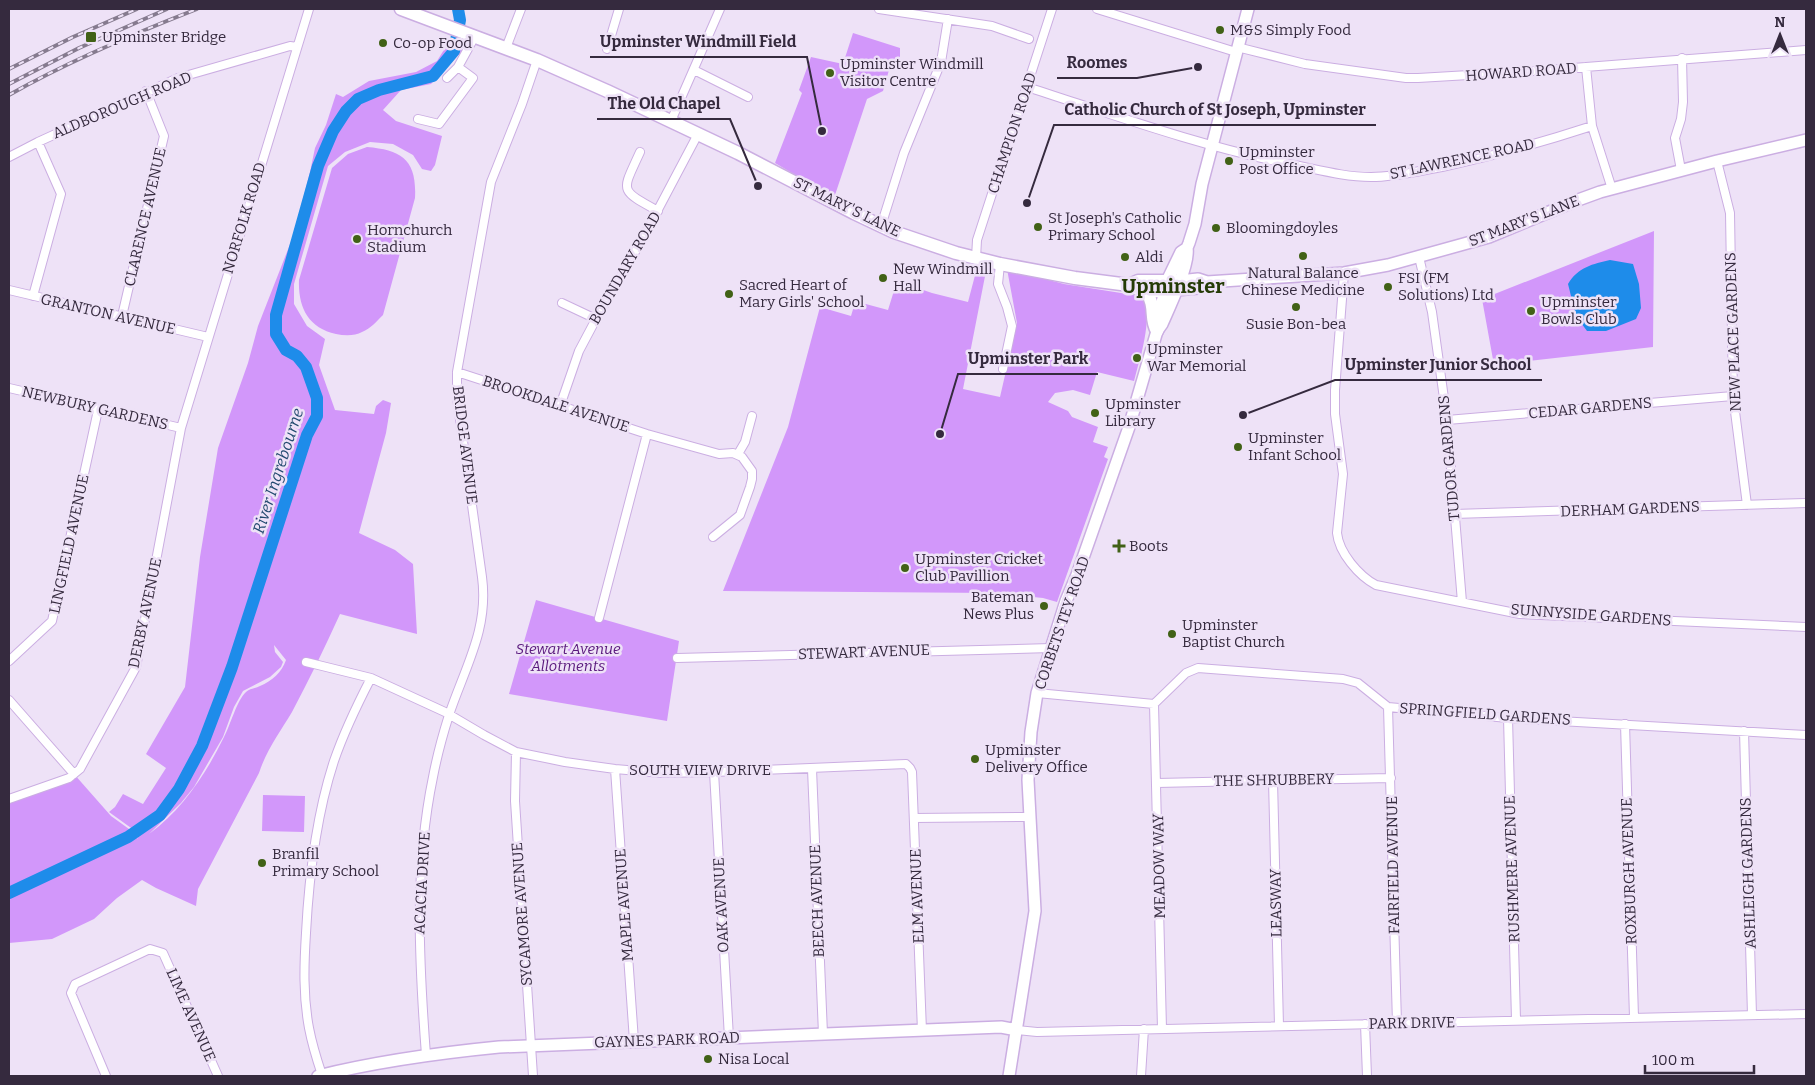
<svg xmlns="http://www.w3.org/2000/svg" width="1815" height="1085" viewBox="0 0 1815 1085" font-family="Bitter,serif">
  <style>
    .green { fill: #d297fa; fill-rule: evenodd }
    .water { fill: #1e8cea }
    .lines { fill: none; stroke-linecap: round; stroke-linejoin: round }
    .river { stroke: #1e8cea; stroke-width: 12 }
    .street-casing { stroke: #cbaee2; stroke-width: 10 }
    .secondary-casing { stroke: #cbaee2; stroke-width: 14 }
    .primary-casing { stroke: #cbaee2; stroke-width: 15 }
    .street { stroke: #fff; stroke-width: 8 }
    .secondary { stroke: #fff; stroke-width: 11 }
    .primary { stroke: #fff; stroke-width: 12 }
    .rail-casing { stroke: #867b8f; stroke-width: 4 }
    .rail { stroke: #eee2f7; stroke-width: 2; stroke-dasharray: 5.5; stroke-linecap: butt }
    .poi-dot { fill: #416116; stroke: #eee2f7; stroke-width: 2 }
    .labels { text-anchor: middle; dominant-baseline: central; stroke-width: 5; stroke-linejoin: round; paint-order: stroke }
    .poi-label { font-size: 15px; fill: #352a3e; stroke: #eee2f7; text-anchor: start }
    .street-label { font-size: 15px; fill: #352a3e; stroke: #eee2f7 }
    .park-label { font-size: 15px; font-style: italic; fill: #5a197d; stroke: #eee2f7 }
    .water-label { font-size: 16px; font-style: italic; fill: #22496f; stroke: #eee2f7 }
    .district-label { font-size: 20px; font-weight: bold; fill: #253b06; stroke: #eee2f7 }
    .leader { fill: none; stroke: #352a3e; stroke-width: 2 }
    .callout-dot { fill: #352a3e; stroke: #eee2f7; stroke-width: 2 }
    .callout-label { font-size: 16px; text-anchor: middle; font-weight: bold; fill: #352a3e; stroke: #eee2f7; stroke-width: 5; stroke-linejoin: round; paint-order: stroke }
  </style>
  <rect width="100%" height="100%" fill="#eee2f7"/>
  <path class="green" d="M853,33L900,48V63H895L894,70H889L883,91L867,99L834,198L775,163L802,93L799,90L811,57L843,64Z
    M450,40L459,42L465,48L431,84L401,90L383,110L396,121L442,136L435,165L431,171L422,169L413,155L393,144L370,142L345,152L328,166L294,284V304L307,326L325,339L319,365L335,410L374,414L376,406L383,400L391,403L386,433L359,533L395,550L413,564L417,634L340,614C325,647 309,680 292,712C280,732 266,751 259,773L198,889L196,906L156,888L142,880L117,898L94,919L52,939L9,943V799L74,774L111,816L136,834L138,839V833L109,812L115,807L123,794L143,804L166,768L146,754L185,687L200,557L218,448L248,363L258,326L294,234L310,172L315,148L326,125L336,94L343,97L369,81L416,72L437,61ZM274,645L286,660C282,672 272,681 260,686C256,688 249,689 246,692C237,700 230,726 224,737C206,774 182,810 149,834L181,803L194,787L223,737L234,707L243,691L270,677L281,667L283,662L275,652Z
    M367,147C402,150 417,160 415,198L383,315C376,322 371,328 362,332C355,336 345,336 336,334C308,328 298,307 299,280L332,168L348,154Z
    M1654,231L1653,347L1494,365L1482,299Z
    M978,264L987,266L963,389L1000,397L1017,323L1007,269L1064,284L1140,296C1153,307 1144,341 1141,356L1137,355L1136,360L1139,362L1134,381L1097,372L1090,395L1073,390L1055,393L1048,402L1068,411L1072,417L1098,427L1093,442L1108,447L1104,457L1108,459L1057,602L1043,598L995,593L723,591L788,427L820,307L851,316L854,306L862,303L888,310L897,281L932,293L968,302Z
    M536,600L679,641L667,721L509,694Z
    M263,795L305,796L304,832L262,831Z"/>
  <path class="water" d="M1610,260L1633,264L1639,284L1641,308L1636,319L1606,331H1587L1576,316L1568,284C1578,267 1593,264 1610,260Z"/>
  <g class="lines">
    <path class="river" d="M9,893L128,837L160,815L179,789L202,746L232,667L307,435L317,416V398L306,367L297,356L286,350L276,334V315L318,166L333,131L346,111L358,99L379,90L433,76L454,51L460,20L458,9"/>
    <defs>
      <path id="street" d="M879,9L992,26L1029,39
        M1097,9L1236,52
        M1237,47L1305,64L1406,78H1418L1520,72L1806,50
        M506,48L521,9
        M607,49L619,9
        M1586,67L1592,126L1612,189
        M694,70L748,97
        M447,78L458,67
        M1027,87C1114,115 1200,146 1289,164C1316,169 1343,177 1371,177C1395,177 1419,171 1442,167C1493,156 1543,142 1592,126
        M418,119L439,124L473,78L458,67L475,36
        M671,121L720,9
        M640,152C622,192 618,189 658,211
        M9,157L38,142L178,78L290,46L297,47
        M1717,161L1730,213L1733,396L1747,505
        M1681,170L1675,138L1681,119L1683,102L1682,58
        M881,226L904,153L941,62L948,19
        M1419,257L1432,312L1447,420L1462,602
        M976,258L977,240L1052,9
        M1000,264L998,284L1007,307L1012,326L1003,369
        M1344,273L1335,390V414L1343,474L1337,533C1339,553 1359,576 1376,585L1520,614L1806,627
        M9,290L208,337
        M33,296L61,194L38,142
        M562,303L596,319
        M122,316L164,136L146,91
        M457,372L647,434L719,454L733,453L742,457L752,471V479L750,487L740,515L713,537
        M9,388L181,428
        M560,406L579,351L596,319L643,238L698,134
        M1447,420L1733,396
        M738,454L745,442L752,416
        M1454,514L1806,503
        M599,618L647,434
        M677,658L1051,648
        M9,661L52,621L98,410
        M306,662L371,678L445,712L484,735L516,752L565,762L615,769L662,773L714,772L906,764L910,768L912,772L922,1031
        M1037,693L1154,704L1186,673L1198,668L1343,679L1358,683L1388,707L1508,718L1806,735
        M9,700L74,774
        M1154,704L1162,1029
        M1388,707L1397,1023
        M1508,718L1516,1020
        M1625,724L1634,1017
        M1744,731L1752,1015
        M516,752L515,801L533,1076
        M615,769L634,1041
        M812,769L823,1034
        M714,772L729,1038
        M1273,780L1279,1026
        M1157,783L1391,778
        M9,799L69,778L80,769L136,667L181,428L309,9
        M914,818L1030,817
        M1365,1024L1367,1076
        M1017,1030L1037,1032L1806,1014
        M426,1055C419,962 414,868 433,777C437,756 443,734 449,715C465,667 489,629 482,577L457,398V372L491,182L522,104L537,60
        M322,1075C317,1060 312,1044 309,1028C303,996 304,965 306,933C309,876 316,816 334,761C344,732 357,705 371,678
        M106,1076L71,993L75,984L150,949L163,953L218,1076
        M1141,1076L1144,1029"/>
      <path id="secondary" d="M1179,281L1198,279L1207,282L1344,273L1388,265L1489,237L1578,200L1600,192L1717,161L1806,140
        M1176,290L1198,288L1207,282
        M1157,324L1167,281L1181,252L1187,248L1189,243L1195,224L1202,184L1248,9
        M318,1076C378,1061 438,1053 499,1047L1001,1027L1017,1030
        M1009,1076L1035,911L1028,780L1031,732L1037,693L1066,601L1077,575L1129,427L1157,331L1162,324C1169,308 1190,264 1187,248"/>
      <path id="primary" d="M401,9L537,60L607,91L738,153L854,213L894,232L956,253L1000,264L1075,278L1129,285L1138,281H1179
        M1129,285C1144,294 1160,291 1176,290
        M1146,291C1157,308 1149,318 1157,331"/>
    </defs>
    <use href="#street" class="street-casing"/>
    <use href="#secondary" class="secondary-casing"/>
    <use href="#primary" class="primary-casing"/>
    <use href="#street" class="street"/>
    <use href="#secondary" class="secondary"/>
    <use href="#primary" class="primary"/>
    <defs>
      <path id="rail" d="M9,69L73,37L137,9
        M9,84L79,48L167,9
        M9,95C69,61 133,34 197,9"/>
    </defs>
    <use href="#rail" class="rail-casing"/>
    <use href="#rail" class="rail"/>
  </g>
  <g class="poi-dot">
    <circle cx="1220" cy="30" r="5"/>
    <rect x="85" y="31" width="12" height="12" rx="2.5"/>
    <circle cx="383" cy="43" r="5"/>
    <circle cx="830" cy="73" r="5"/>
    <circle cx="1229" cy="161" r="5"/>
    <circle cx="1038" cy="227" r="5"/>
    <circle cx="1216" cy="228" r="5"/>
    <circle cx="357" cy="239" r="5"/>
    <circle cx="1303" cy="256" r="5"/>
    <circle cx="1125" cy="257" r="5"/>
    <circle cx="883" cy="278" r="5"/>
    <circle cx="1388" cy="287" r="5"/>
    <circle cx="729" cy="294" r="5"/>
    <circle cx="1296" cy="307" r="5"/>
    <circle cx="1531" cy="311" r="5"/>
    <circle cx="1137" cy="358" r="5"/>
    <circle cx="1095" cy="413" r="5"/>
    <circle cx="1238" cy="447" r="5"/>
    <path d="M1116.5 538.5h5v5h5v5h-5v5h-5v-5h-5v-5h5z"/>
    <circle cx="905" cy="568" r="5"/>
    <circle cx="1044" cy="606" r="5"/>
    <circle cx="1172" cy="634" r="5"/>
    <circle cx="975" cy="759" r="5"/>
    <circle cx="262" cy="863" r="5"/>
    <circle cx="708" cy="1059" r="5"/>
  </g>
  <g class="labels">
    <g class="poi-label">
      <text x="1230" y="30">M&amp;S Simply Food</text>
      <text x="102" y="37">Upminster Bridge</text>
      <text x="393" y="43">Co-op Food</text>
      <text x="840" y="64">Upminster Windmill<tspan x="840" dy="17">Visitor Centre</tspan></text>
      <text x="1239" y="152">Upminster<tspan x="1239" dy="17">Post Office</tspan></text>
      <text x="1048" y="218">St Joseph's Catholic<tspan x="1048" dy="17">Primary School</tspan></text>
      <text x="1226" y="228">Bloomingdoyles</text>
      <text x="367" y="230">Hornchurch<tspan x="367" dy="17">Stadium</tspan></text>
      <text x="1135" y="257">Aldi</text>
      <text x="893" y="269">New Windmill<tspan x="893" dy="17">Hall</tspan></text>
      <text x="1303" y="273" text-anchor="middle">Natural Balance<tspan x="1303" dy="17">Chinese Medicine</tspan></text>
      <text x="1398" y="278">FSI (FM<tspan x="1398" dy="17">Solutions) Ltd</tspan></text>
      <text x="739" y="285">Sacred Heart of<tspan x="739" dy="17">Mary Girls' School</tspan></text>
      <text x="1541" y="302">Upminster<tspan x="1541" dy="17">Bowls Club</tspan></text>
      <text x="1296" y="324" text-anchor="middle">Susie Bon-bea</text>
      <text x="1147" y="349">Upminster<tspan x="1147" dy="17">War Memorial</tspan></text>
      <text x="1105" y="404">Upminster<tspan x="1105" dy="17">Library</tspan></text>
      <text x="1248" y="438">Upminster<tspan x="1248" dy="17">Infant School</tspan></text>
      <text x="1129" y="546">Boots</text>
      <text x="915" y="559">Upminster Cricket<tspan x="915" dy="17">Club Pavillion</tspan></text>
      <text x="1034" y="597" text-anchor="end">Bateman<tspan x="1034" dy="17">News Plus</tspan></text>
      <text x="1182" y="625">Upminster<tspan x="1182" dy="17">Baptist Church</tspan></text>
      <text x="985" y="750">Upminster<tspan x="985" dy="17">Delivery Office</tspan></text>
      <text x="272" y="854">Branfil<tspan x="272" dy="17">Primary School</tspan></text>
      <text x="718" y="1059">Nisa Local</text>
    </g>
    <g class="street-label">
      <text transform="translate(1521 72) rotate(-4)">HOWARD ROAD</text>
      <text transform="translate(122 105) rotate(-23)">ALDBOROUGH ROAD</text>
      <text transform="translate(1012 133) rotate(-72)">CHAMPION ROAD</text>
      <text transform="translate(1462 159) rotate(-12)">ST LAWRENCE ROAD</text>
      <text transform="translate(847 207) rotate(26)">ST MARY'S LANE</text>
      <text transform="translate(145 217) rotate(-77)">CLARENCE AVENUE</text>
      <text transform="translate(244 218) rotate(-73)">NORFOLK ROAD</text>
      <text transform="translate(1524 221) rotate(-21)">ST MARY'S LANE</text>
      <text transform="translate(625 268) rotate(-60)">BOUNDARY ROAD</text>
      <text transform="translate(108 314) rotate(13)">GRANTON AVENUE</text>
      <text transform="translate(1733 332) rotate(-92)">NEW PLACE GARDENS</text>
      <text transform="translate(556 404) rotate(18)">BROOKDALE AVENUE</text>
      <text transform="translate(95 408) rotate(13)">NEWBURY GARDENS</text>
      <text transform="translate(1590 408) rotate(-5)">CEDAR GARDENS</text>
      <text transform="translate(465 445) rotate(83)">BRIDGE AVENUE</text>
      <text transform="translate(1449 458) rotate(-95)">TUDOR GARDENS</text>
      <text transform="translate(1630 509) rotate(-2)">DERHAM GARDENS</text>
      <text transform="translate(69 544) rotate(-78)">LINGFIELD AVENUE</text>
      <text transform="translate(145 613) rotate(-78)">DERBY AVENUE</text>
      <text transform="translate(1591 615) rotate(4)">SUNNYSIDE GARDENS</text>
      <text transform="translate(1062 623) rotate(-71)">CORBETS TEY ROAD</text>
      <text transform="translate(864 652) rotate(-2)">STEWART AVENUE</text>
      <text transform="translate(1485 714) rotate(4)">SPRINGFIELD GARDENS</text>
      <text x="700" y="770">SOUTH VIEW DRIVE</text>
      <text transform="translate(1274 780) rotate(-1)">THE SHRUBBERY</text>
      <text transform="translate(1393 865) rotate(-91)">FAIRFIELD AVENUE</text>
      <text transform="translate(1159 866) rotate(-91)">MEADOW WAY</text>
      <text transform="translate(1512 869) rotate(-92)">RUSHMERE AVENUE</text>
      <text transform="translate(1629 871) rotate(-92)">ROXBURGH AVENUE</text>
      <text transform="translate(1748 873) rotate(-92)">ASHLEIGH GARDENS</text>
      <text transform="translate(422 883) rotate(-87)">ACACIA DRIVE</text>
      <text transform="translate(917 896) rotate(-92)">ELM AVENUE</text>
      <text transform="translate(817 901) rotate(-92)">BEECH AVENUE</text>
      <text transform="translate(1276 903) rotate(-91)">LEASWAY</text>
      <text transform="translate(624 905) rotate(-94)">MAPLE AVENUE</text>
      <text transform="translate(721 905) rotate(-93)">OAK AVENUE</text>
      <text transform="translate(522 914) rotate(-94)">SYCAMORE AVENUE</text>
      <text transform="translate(191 1015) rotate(66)">LIME AVENUE</text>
      <text transform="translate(1412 1023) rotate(-1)">PARK DRIVE</text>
      <text transform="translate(667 1040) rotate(-2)">GAYNES PARK ROAD</text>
    </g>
    <g class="park-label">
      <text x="568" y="649">Stewart Avenue<tspan x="568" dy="17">Allotments</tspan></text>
    </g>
    <g class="water-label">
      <text transform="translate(278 471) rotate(-72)">River Ingrebourne</text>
    </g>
    <g class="district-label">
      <text x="1173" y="286">Upminster</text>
    </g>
  </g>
  <path class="leader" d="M822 131L807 57H590M1198 67L1137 78H1057M758 186L730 119H597M1027 203L1054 125H1376M940 434L958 374H1098M1243 415L1335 380H1542"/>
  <g class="callout-dot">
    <circle cx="822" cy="131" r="5"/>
    <circle cx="1198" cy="67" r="5"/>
    <circle cx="758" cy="186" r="5"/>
    <circle cx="1027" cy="203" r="5"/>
    <circle cx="940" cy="434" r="5"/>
    <circle cx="1243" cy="415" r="5"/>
  </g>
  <g class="callout-label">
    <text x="698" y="47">Upminster Windmill Field</text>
    <text x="1097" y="68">Roomes</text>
    <text x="664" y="109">The Old Chapel</text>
    <text x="1215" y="115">Catholic Church of St Joseph, Upminster</text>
    <text x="1028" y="364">Upminster Park</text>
    <text x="1438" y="370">Upminster Junior School</text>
  </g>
  <rect width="1815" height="1085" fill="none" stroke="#352a3e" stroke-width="20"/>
  <g transform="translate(1780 35)" stroke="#eee2f7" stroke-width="4" paint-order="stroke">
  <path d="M0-4L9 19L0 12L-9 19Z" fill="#352a3e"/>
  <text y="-8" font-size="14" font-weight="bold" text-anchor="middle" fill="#352a3e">N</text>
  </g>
  <path d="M1645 1065v8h109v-8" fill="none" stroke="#352a3e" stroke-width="2.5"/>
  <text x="1652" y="1065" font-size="15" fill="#352a3e" stroke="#eee2f7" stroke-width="4" paint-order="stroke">100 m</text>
</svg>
